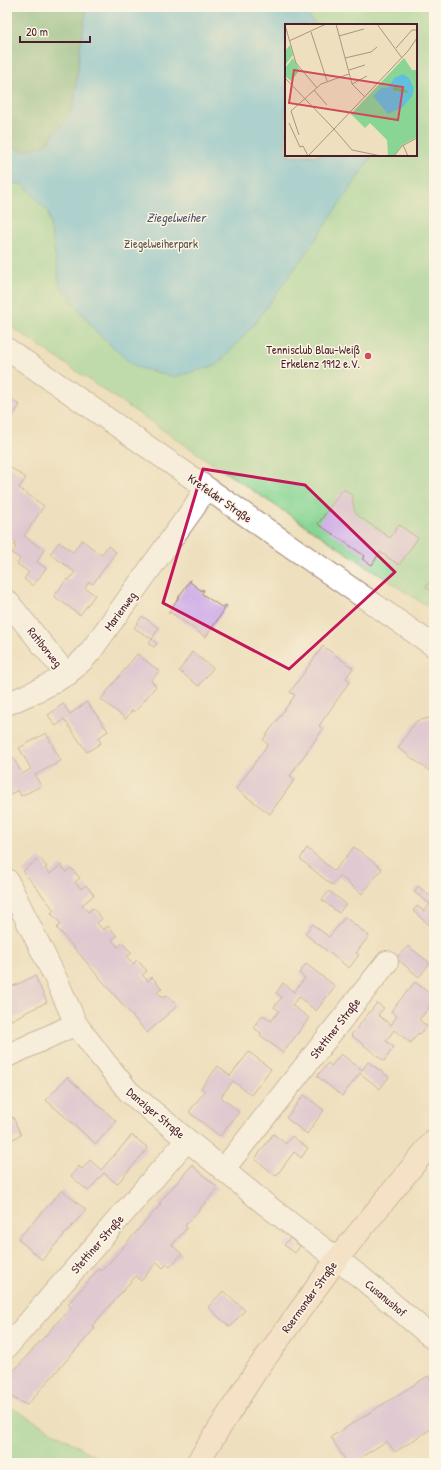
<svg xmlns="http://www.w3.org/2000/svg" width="441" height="1470" viewBox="0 0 441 1470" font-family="'Patrick Hand',sans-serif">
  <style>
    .green { fill: #88d594; stroke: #697a60; fill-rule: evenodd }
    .forest { fill: #6eb67e; stroke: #5c6a54 }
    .water { fill: #61bfdf; stroke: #566f85 }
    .building { fill: #cfade8 }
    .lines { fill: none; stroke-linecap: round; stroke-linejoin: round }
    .minor-casing { stroke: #9c8074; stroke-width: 24 }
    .tertiary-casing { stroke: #9c8074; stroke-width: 24 }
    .secondary-casing { stroke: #9c8074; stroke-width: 24 }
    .minor { stroke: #fff; stroke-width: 22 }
    .tertiary { stroke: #fff; stroke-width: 22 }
    .secondary { stroke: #fde4d1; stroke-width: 22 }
    .marked { fill: none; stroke: #c2185b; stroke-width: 3; stroke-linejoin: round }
    .poi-dot { fill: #d1495b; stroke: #fcf5e5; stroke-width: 1.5 }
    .labels { text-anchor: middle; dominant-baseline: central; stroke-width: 3; stroke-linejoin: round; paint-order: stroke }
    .park-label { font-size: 12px; fill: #5d564a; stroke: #fcf5e5 }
    .poi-label { font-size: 12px; fill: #4a1f2b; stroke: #fcf5e5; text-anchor: end }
    .street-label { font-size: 12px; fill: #4a1f2b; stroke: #fcf5e5 }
    .water-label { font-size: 13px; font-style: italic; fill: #52576a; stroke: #fcf5e5 }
    .inset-road { fill: none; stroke: #ac9383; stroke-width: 1 }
    .view { fill: #d1495b; fill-opacity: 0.15; stroke: #d1495b; stroke-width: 2 }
    .inset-edge { fill: none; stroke: #4a1f2b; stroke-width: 2 }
  </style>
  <rect width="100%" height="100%" fill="#fcf5e5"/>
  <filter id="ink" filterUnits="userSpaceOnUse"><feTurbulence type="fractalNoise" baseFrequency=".025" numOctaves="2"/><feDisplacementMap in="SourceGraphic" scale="8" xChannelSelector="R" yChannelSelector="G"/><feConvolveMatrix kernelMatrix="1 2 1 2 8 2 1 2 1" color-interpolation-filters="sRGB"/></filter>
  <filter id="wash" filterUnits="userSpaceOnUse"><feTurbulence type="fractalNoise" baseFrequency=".012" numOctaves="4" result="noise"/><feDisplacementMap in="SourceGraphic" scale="16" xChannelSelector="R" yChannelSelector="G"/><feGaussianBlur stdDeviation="0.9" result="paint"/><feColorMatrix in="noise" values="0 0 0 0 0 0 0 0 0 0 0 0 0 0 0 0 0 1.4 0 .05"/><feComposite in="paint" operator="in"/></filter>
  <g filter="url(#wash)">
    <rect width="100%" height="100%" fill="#eee0be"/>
    <path class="green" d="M7,7H434V611L219,468L7,324ZM286,25H416V155H286Z
      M7,1405L107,1463H7Z"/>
    <path class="forest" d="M14,7H87L80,48L74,107L46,145L23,151L7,144V48Z"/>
    <path class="water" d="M7,7H14L7,48Z
      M87,7H300L316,25H286V155H373L313,243L253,326L217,365L175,377L135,367L98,334L60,286L48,212L24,185L7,182V144L23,151L46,145L74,107L80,48Z"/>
    <g id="blocks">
      <path class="building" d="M7,397L20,405L8,423L7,422Z
        M7,465L26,478L19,488L44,506L24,536L44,550L37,562L46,568L33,586L24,579L29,572L17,564L20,559L12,553L16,547L14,546L16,543L7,537Z
        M343,489L352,495L354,509L357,515L390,538L399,525L418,538L399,565L380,552L372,565L362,559L365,556L318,524Z
        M82,540L101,555L108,546L116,552L93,584L89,582L85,588L95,595L80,615L54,596L67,579L69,580L75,572L50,554L59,542L73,552Z
        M191,579L190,582L202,591L203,589L204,590L202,594L223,608L225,605L227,606L205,638L204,637V636L170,612L169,614L168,613Z
        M432,579L434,580V593L426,587Z
        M142,616L159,628L152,639L157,644L154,647L149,644L152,639L134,628Z
        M323,646L353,668L346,678L350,681L319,726L323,729L290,776L295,779L270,814L236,789L268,744L263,740L295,695L290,692Z
        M192,652L213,668L199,686L179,671Z
        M137,654L159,671L151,681L156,686L135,712L132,710L126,719L101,699Z
        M87,702L108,731L98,738L101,743L87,752L64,719L56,726L48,715L63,704L70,714Z
        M434,717V774L398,748L416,721Z
        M46,733L61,761L35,775L41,786L21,796L18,790L7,796V760L13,757L22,774L31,769L19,748Z
        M354,847L382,869L362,894L340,876L332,885L300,859L307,848L334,871Z
        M40,858L47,867L45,868L50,874L61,865L66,872L71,868L80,878L75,882L81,889L86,885L94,895L82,905L88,912L93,908L102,919L97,923L103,930L108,926L117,936L112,940L118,947L122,943L132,953L127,957L133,964L137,960L147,971L142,975L148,981L152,977L162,989L157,992L163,998L167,995L177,1006L147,1033L57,928L61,924L51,913L54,910L23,871Z
        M418,886L434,899V929L413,911L417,906L424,911L430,904L414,892Z
        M329,891L346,904L339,913L322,900Z
        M345,917L369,936L356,953L359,955L349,968L305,934L312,924L329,937Z
        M408,946L430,963L419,977L396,958Z
        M306,964L335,986L316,1011L299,997L292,1005L309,1018L283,1053L260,1035L261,1033L253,1027L263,1015L271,1021L279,1011L274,1007L282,997L276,993L283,983L294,992L305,978L299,973Z
        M35,976L47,1002L7,1022V989Z
        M415,982L434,997V1001L419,1020L427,1026L420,1034L418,1033L411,1043L394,1030L386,1041L394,1047L384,1061L351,1035L377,1003L384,1008L378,1015L391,1025L397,1016L391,1011Z
        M249,1052L271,1069L251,1095L233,1081L221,1097L239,1112L220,1136L189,1112L205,1091L201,1088L218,1066L230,1076Z
        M341,1054L362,1070L368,1062L389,1077L380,1089L360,1073L342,1096L317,1076L328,1063L331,1066Z
        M67,1077L116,1121L96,1144L46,1100Z
        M304,1095L324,1110L307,1134L286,1118Z
        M13,1117L21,1135L11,1140L7,1133V1120Z
        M273,1134L286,1144L292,1136L308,1148L301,1158L294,1152L276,1176L255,1159Z
        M132,1135L148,1148L117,1184L104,1173L88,1191L71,1176L79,1166L82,1169L90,1160L101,1170Z
        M192,1165L218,1188L185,1226L187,1228L172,1245L182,1254L170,1267L167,1264L163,1268L157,1262L141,1281L136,1276L92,1326L95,1328L27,1405L7,1395V1385L13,1378L10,1375L71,1307L68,1304L99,1269L101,1271L108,1264L161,1204L159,1203Z
        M62,1190L86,1210L42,1260L18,1239Z
        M290,1238L300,1246L295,1253L284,1245Z
        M223,1291L245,1310L230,1327L208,1307Z
        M428,1376L434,1386V1427L395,1452L387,1441L352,1463H347L331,1437Z"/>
    </g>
  </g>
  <g filter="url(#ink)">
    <use href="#blocks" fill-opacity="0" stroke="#9c8074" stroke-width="1"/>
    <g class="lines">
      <defs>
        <path id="minor" d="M7,601L67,675
          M7,704C40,689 66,681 90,652L195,506L205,488
          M7,880L56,979L76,1024L101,1057L129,1092L265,1204L363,1279L434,1339
          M7,1056L76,1024
          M223,1170L387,962
          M7,1347L187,1140"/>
        <path id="tertiary" d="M7,349L434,646"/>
        <path id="secondary" d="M197,1463L256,1371L337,1259L434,1140"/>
      </defs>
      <use href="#minor" class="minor-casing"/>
      <use href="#tertiary" class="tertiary-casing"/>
      <use href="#secondary" class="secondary-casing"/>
      <use href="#minor" class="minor"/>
      <use href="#tertiary" class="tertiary"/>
      <use href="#secondary" class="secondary"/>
    </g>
  </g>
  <path d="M0 0H441V1470H0ZM203,469L305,485L395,572L289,669L163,603Z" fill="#eee0be" fill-opacity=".55" fill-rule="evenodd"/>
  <path class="marked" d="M203,469L305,485L395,572L289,669L163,603Z"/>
  <circle class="poi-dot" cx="368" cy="356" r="4"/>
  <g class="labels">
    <g class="park-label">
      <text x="161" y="243">Ziegelweiherpark</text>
    </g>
    <g class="poi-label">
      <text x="360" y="349">Tennisclub Blau-Weiß<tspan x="360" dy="14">Erkelenz 1912 e.V.</tspan></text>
    </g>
    <g class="street-label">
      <text transform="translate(220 498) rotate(35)">Krefelder Straße</text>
      <text transform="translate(120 611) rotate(-54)">Marienweg</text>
      <text transform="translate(45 647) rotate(51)">Ratiborweg</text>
      <text transform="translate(335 1028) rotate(-52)">Stettiner Straße</text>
      <text transform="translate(156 1113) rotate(40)">Danziger Straße</text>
      <text transform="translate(97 1244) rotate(-49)">Stettiner Straße</text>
      <text transform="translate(309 1297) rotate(-54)">Roermonder Straße</text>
      <text transform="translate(386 1298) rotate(40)">Cusanushof</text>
    </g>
    <g class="water-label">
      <text x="176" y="217">Ziegelweiher</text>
    </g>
  </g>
  <g transform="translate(285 24)">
    <rect width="132" height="132" fill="#eee0be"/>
    <path d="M5,21L8,31L0,41V27ZM8,34L15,46L6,57L0,52V44ZM119,34L127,46H132V113L117,121L109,132H103L102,116L85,99L80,104L66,90Z" fill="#88d594"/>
    <path d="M109,62L121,65L125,70L109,67L107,65Z" fill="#6eb67e"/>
    <path d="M118,50L124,54L129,65L127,72L118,83L103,90L88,72L96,64L104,63L109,54ZM109,62L121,65L125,70L110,67L107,65Z" fill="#61bfdf" fill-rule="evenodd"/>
    <path class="inset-road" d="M51,0L67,60L80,73M92,0L117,34M0,1L11,39L32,64M26,8L42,57M54,12L79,5M4,17L41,0M111,24L127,6H132M60,34L86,28L92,23M64,46L80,41M0,54L49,105L23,132M67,60L82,52M29,66L42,81M4,99L15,123L18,122L23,132M14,111L6,87L36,60L64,50M118,121L123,132M96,132L67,126L49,105L123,27L132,14M109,132L117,122L132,114"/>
    <path class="view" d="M9,46L118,63L113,96L4,79Z"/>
    <rect width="132" height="132" class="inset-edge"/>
  </g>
  <rect width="441" height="1470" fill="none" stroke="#fcf5e5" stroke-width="24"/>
  <path d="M20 36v6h70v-6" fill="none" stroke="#4a1f2b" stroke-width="2"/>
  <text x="26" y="36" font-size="12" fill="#4a1f2b" stroke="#fcf5e5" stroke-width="3" paint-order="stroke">20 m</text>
</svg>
